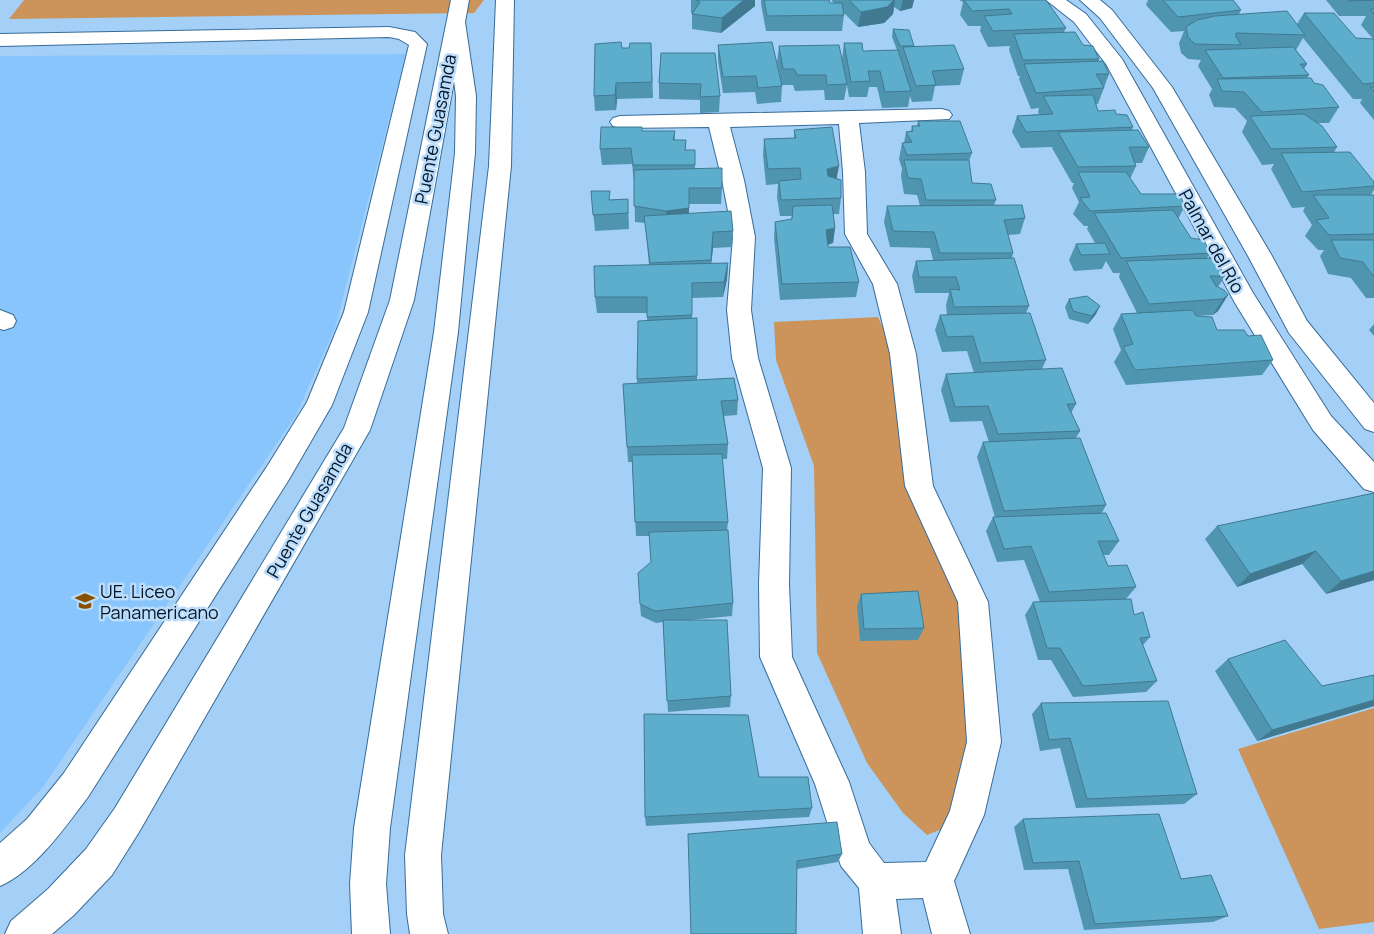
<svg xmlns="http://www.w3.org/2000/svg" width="1374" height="934" viewBox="0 0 1374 934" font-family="Manrope,sans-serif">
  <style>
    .built { fill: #87c5fc }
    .green { fill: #cc945a }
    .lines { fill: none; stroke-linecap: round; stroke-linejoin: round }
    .minor-casing { stroke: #376c98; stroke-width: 2 }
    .major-casing { stroke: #376c98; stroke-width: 2 }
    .minor { fill: #fff; fill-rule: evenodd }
    .major { fill: #fff; fill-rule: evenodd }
    .wall { fill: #5095b0 }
    .shaded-wall { fill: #417990 }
    .building { fill: #5dadcd; stroke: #417990 }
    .labels { text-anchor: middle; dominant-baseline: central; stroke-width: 5; stroke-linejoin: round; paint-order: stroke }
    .street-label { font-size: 18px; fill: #031729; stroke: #bbdcfa }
    .poi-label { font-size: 18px; fill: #031729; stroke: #bbdcfa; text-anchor: start }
  </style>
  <rect width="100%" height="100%" fill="#a4d0f7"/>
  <path class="built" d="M406,54L335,328L296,415L43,787L0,833V56Z"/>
  <path class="green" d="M24,0H484L474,13L9,19Z
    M878,317L895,354L962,601L971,742L952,825L927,835L903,813L867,763L817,653L814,466L776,360L774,322Z
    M1374,708V922L1319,929L1238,749Z"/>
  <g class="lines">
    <defs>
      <path id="minor" d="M1046,0H1066L1086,14L1122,59L1253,293L1331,416L1374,462V492L1364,489L1313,430L1235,303L1106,64L1074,22Z
        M1080,0H1100L1112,10L1172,87L1272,256L1307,321L1374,403V432L1365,429L1289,333L1248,256L1153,88L1100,18Z
        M389,27L415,32L427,44L368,312L332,405L288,481L88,797C66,826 34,872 0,886V843L27,819L64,773L268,465L307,402L344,312L409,45L399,39L389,37L0,46V34Z
        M942,109L949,111L952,115L949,119L859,123L865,172L867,234L897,284L916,354L933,486L988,602L1001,742L984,815L954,881L970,934H932L923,898L896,899L901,934H863L859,888L841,866L815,784L760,657L759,584L763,468L732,358L727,310L733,237L722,180L709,127L620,128L613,126L610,122L613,118L620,116ZM839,124L843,172L845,234L873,284L890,354L905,486L958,602L967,742L950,811L926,862L884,863L869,843L849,782L792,657L789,584L791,468L758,358L751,310L755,237L744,180L730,127Z
        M0,310L13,315L16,321L13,327L4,330L0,329Z"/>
      <path id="major" d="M451,0H469L465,22L476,96L475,153L458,332L390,828L386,884L390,934H352L350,884L354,828L434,332L455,153L456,96L454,81L414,300L370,430L139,832L112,875L74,915L52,934H5L11,921L48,889L86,849L115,808L344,428L390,300Z
        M496,0H514L511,166L441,855L443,914L448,934H410L407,914L405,855L489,166Z"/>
    </defs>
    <use href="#minor" class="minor-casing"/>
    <use href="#major" class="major-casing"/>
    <use href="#minor" class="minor"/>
    <use href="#major" class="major"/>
  </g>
  <path class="wall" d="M691,0H755V6L721,33L692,29V14L691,13Z
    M761,0H829L830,3H834L831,0H914L912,8L900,11L894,7L893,14L884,23L858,27L844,13V15L842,31H766L761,4Z
    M959,0H1046L1066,28L1064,32L1083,45L1099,59L1098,61L1109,74L1098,104H1096L1098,111L1116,114L1133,127L1132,130L1149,147L1142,163H1135L1136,166L1130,179L1141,194L1185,206L1178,219L1191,238L1210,253L1207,258L1225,276L1218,287L1228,295L1218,311L1213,315L1196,316L1217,330L1248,336L1273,360L1262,375L1126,385L1114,362L1121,350L1113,329L1121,314L1137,313L1119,277L1120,273H1113L1106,261L1102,269L1074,271L1069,260L1076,244L1095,243L1087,229L1088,226H1084L1073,214L1079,202L1072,188L1074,183H1072L1052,148L1053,147L1021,148L1012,132L1017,116L1039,114L1038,112L1039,108L1031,109L1019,79L1020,76H1018L1009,50L1010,46L988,47L980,31L981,26H968L960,15L963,2Z
    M1148,0H1233L1241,10L1239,14L1297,24L1304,13L1356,38L1373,39L1361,25L1366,16H1339L1326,0H1374V120L1360,103L1362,99H1353L1303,38L1296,50L1307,64L1304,69L1309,75L1307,78L1339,107L1329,123H1318L1337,147L1334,152L1374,182V190L1371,195H1374V298H1366L1351,278L1328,274L1320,256L1324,250H1318L1305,236L1312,225L1303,211L1305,207L1292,208L1271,169L1274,164L1262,165L1242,132L1247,121L1235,108L1214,107L1209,95L1212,89L1198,66L1201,60L1188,59L1181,53L1179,43L1184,31L1171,32L1146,5Z
    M893,29L914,46H913L964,69L960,85L935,86L932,101L912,102L910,96L908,107L882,108L877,87H869L867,97H849L847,85L844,100H825L824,90L795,91L793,85H782L781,102L757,104L755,92L723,93L718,61V45L780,76L777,62L779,46L845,78L842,59L844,43L863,51L897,50L892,37Z
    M651,43L653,98L617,99L616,110L595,111L594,96L622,48H629Z
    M661,53L720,96L719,112L700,113V100L659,99V83Z
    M918,121L972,153L969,161L972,183L996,200L994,205L1025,218L1020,234L1008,235L1013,253L1012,258L1029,306L1026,313L1046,360L1042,369L1076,404L1071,413L1080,431L1076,438L1106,505L1102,513L1119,541L1109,555H1103L1108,566L1136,587L1126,599L1134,615L1150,637L1143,645L1157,681L1146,692L1073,697L1051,660H1038L1025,615L1033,602H1040L1024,560L997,562L986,531L993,517H995L977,457L983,442H989L982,421L950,422L941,390L946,374L974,373L967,351L942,352L935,330L940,315H947L946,305L949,293H915L912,276L916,261L933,260L930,248L890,247L884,222L887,206H920L917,195L904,194L901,176L902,169L899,159L902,143H904L906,132L911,131L912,126H917Z
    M794,130L837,178L841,198L839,214H833L835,228L833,243L828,245V247L859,282L856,297L780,300L774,238L775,222L791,219L792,216H780L777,197L778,184L766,185L763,155L764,139L794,138Z
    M643,131H675V140H686V150H695V169L722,188L721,204H689V214L733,231L732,247L713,248L711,264L728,263L727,279L723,297L692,298V318H697V380L738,400L737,415L724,416L728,444L727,459H722L728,522L727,530L733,603L732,616L690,620L731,696L730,707L668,712L663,622L656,623L641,616L640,604L651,562L650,536H636L632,462H628L623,384L637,383V379L647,320V313H597L595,297L649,265L645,223L635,222L634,181L632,164L602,165L600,149Z
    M591,191L610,200L628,199L629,229L595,231Z
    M1069,299L1096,314L1088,324L1069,319L1065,307Z
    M1374,324V336L1369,330Z
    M1374,493V580L1326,594L1302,564L1237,587L1205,539L1217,526Z
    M861,594L924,628L918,640L860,641L857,607Z
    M1228,659L1322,686L1374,675V706L1257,741L1215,671Z
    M1041,703L1197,794L1184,804L1076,808L1060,748L1040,751L1032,714Z
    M812,808L809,817L646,826L645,817Z
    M1023,819L1181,879L1228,916L1213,922L1084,930L1068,869L1024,870L1014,827Z
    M688,834L842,854L838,862L797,869Z"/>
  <path class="shaded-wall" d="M744,0H755V6L721,33L722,18Z
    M894,0H895L893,14L884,23L858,27L861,12Z
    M903,0H914L912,8L900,11Z
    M616,83L617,99L616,110L615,95Z
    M839,166L836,182L825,185L827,169Z
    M689,208V224L666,227V211Z
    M835,228L833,243L823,246L826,230Z
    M713,232V248L710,275L711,260Z
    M728,263L727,279L723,297L724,282Z
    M1228,295L1218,311L1213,315L1223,299Z
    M1100,306L1096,314L1088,324L1092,316Z
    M1316,551L1302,564L1237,587L1250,574Z
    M1374,571V580L1326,594L1341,581Z
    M1374,700V706L1257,741L1272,730Z"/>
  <path class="building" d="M696,0H744L722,18L692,14L700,2Z
    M764,0H829L830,3H842L844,15L767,16Z
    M849,0H894L887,7L861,12Z
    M964,0H1046L1066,28L993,31L984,16L1012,14L1009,9L972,11Z
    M1163,0H1233L1241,10L1178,17Z
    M1348,0H1374L1348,1Z
    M1370,9H1374V14Z
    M1287,11L1305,35L1236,33V37L1241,45L1195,44L1188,37L1186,27L1197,20L1215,16Z
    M1304,13H1334L1356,38L1374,39V83L1363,84Z
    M893,29L909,30L914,46H900Z
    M1075,32L1083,45L1093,46L1099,59L1023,60L1014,34Z
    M621,42L622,48H629L630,43H651L652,82L616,83L615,95L594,96L595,44Z
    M772,42L782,86L758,88L756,76L723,77L718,45Z
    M844,43H862L863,51L898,50L911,91L885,92L880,71H868L870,81L851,82Z
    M839,45L847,84L827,85L826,75H797L794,69H783L779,46Z
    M954,45L964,69L932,71L936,85L916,86L903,47Z
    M1293,47L1307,64H1300L1309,75L1223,78L1205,50Z
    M661,53H715L720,96L700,97L701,84L659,83Z
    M1103,61L1109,74H1096L1104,88L1036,93L1024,64Z
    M1311,78L1314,83L1323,85L1339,107L1262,112L1244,92L1222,91L1217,79Z
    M1370,87H1374V92Z
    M1093,95L1098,111L1115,110L1116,114L1127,115L1133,127L1026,132L1017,116L1053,114L1043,96Z
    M1304,114L1322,126L1337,147L1271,149L1250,116Z
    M918,121H960L972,153L907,155L902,143L912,142L906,132L913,131L912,126H920Z
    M601,127H642V131H675L673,140H686L685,150H695V165H633L631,148L600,149Z
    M832,127L839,166L827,169L828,176L841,180V198L781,200L779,181L801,179L800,168L768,169L764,139L796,138L794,130Z
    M1138,130L1149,147H1129L1136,166L1078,167L1058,132Z
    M1350,152L1374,182V186L1302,192L1281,153Z
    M904,160H969L972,183L991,184L996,200H926L921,179L908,178Z
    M722,168V188H689V208L666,211L634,206V170Z
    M1078,172H1126L1141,194H1180L1185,206L1090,211L1080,198L1090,197Z
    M591,191H610L609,200L628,199V213L593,215Z
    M1313,195H1374V234L1329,235L1316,220L1329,218Z
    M832,205L835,228L826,230L828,247H850L859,282L782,284L775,222L792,219L793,206Z
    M1022,205L1025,218L1004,220L1013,253H940L934,232L893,231L887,206Z
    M1173,210L1191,238L1204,240L1210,253L1121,258L1094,213Z
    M731,211L733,231L713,232L711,260L650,263L644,216Z
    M1331,240H1374V277L1363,262L1340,258Z
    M1105,243L1110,254L1081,255L1076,244Z
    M1014,258L1029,306L954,307L950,289L960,290L956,277H919L916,261Z
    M1215,258L1225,276H1210L1216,286L1224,290L1228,295L1223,299L1149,304L1126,261Z
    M728,263L724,282L692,283V315L647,317V297H595L594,266Z
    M1087,296L1100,306L1092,316L1073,311L1069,299Z
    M1193,310L1196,316L1212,317L1217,330H1244L1248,336L1261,335L1273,360L1135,370L1123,347L1133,344L1121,314Z
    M1030,313L1046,360L981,363L973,336L947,337L940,315Z
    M697,318V376L637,379L638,321Z
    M1062,368L1076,404H1067L1080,431L998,434L988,406L955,407L946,374Z
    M734,378L738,400L721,401L728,444L627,447L623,384Z
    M1080,438L1106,505L1004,511L983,442Z
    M722,454L728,522H635L632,455Z
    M1374,493V571L1341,581L1316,551L1250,574L1217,526Z
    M1106,513L1119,541H1098L1108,566L1127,565L1136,587L1049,592L1031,546L1004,549L993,517Z
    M728,530L733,603L655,611L640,604L638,573L651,562L649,532Z
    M918,591L924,628L864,629L861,594Z
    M1131,599L1134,615L1143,612L1150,637L1140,638L1157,681L1083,686L1060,648H1047L1033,602Z
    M663,620H727L731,696L667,701Z
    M1285,640L1322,686L1374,675V700L1272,730L1228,659Z
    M1168,701L1197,794L1087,799L1070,738L1049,740L1041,703Z
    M644,714L748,715L759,777H808L812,808L645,817Z
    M1159,814L1181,879L1211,875L1228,916L1095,924L1079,861L1033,863L1023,819Z
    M837,822L842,854L797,861L796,934H691L688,834Z"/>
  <defs>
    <symbol id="school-bare" viewBox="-9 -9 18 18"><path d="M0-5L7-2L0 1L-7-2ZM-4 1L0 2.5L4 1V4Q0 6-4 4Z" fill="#885101" stroke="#bbdcfa" stroke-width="2.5" paint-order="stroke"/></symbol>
  </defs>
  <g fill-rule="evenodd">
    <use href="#school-bare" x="71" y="587" width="28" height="28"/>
  </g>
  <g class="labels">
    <g class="street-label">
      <text transform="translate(435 129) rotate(-79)">Puente Guasamda</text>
      <text transform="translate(1212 241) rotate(61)">Palmar del Río</text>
      <text transform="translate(309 510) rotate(-60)">Puente Guasamda</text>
    </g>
    <g class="poi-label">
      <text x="100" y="591">UE. Liceo<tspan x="100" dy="21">Panamericano</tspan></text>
    </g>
  </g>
</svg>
